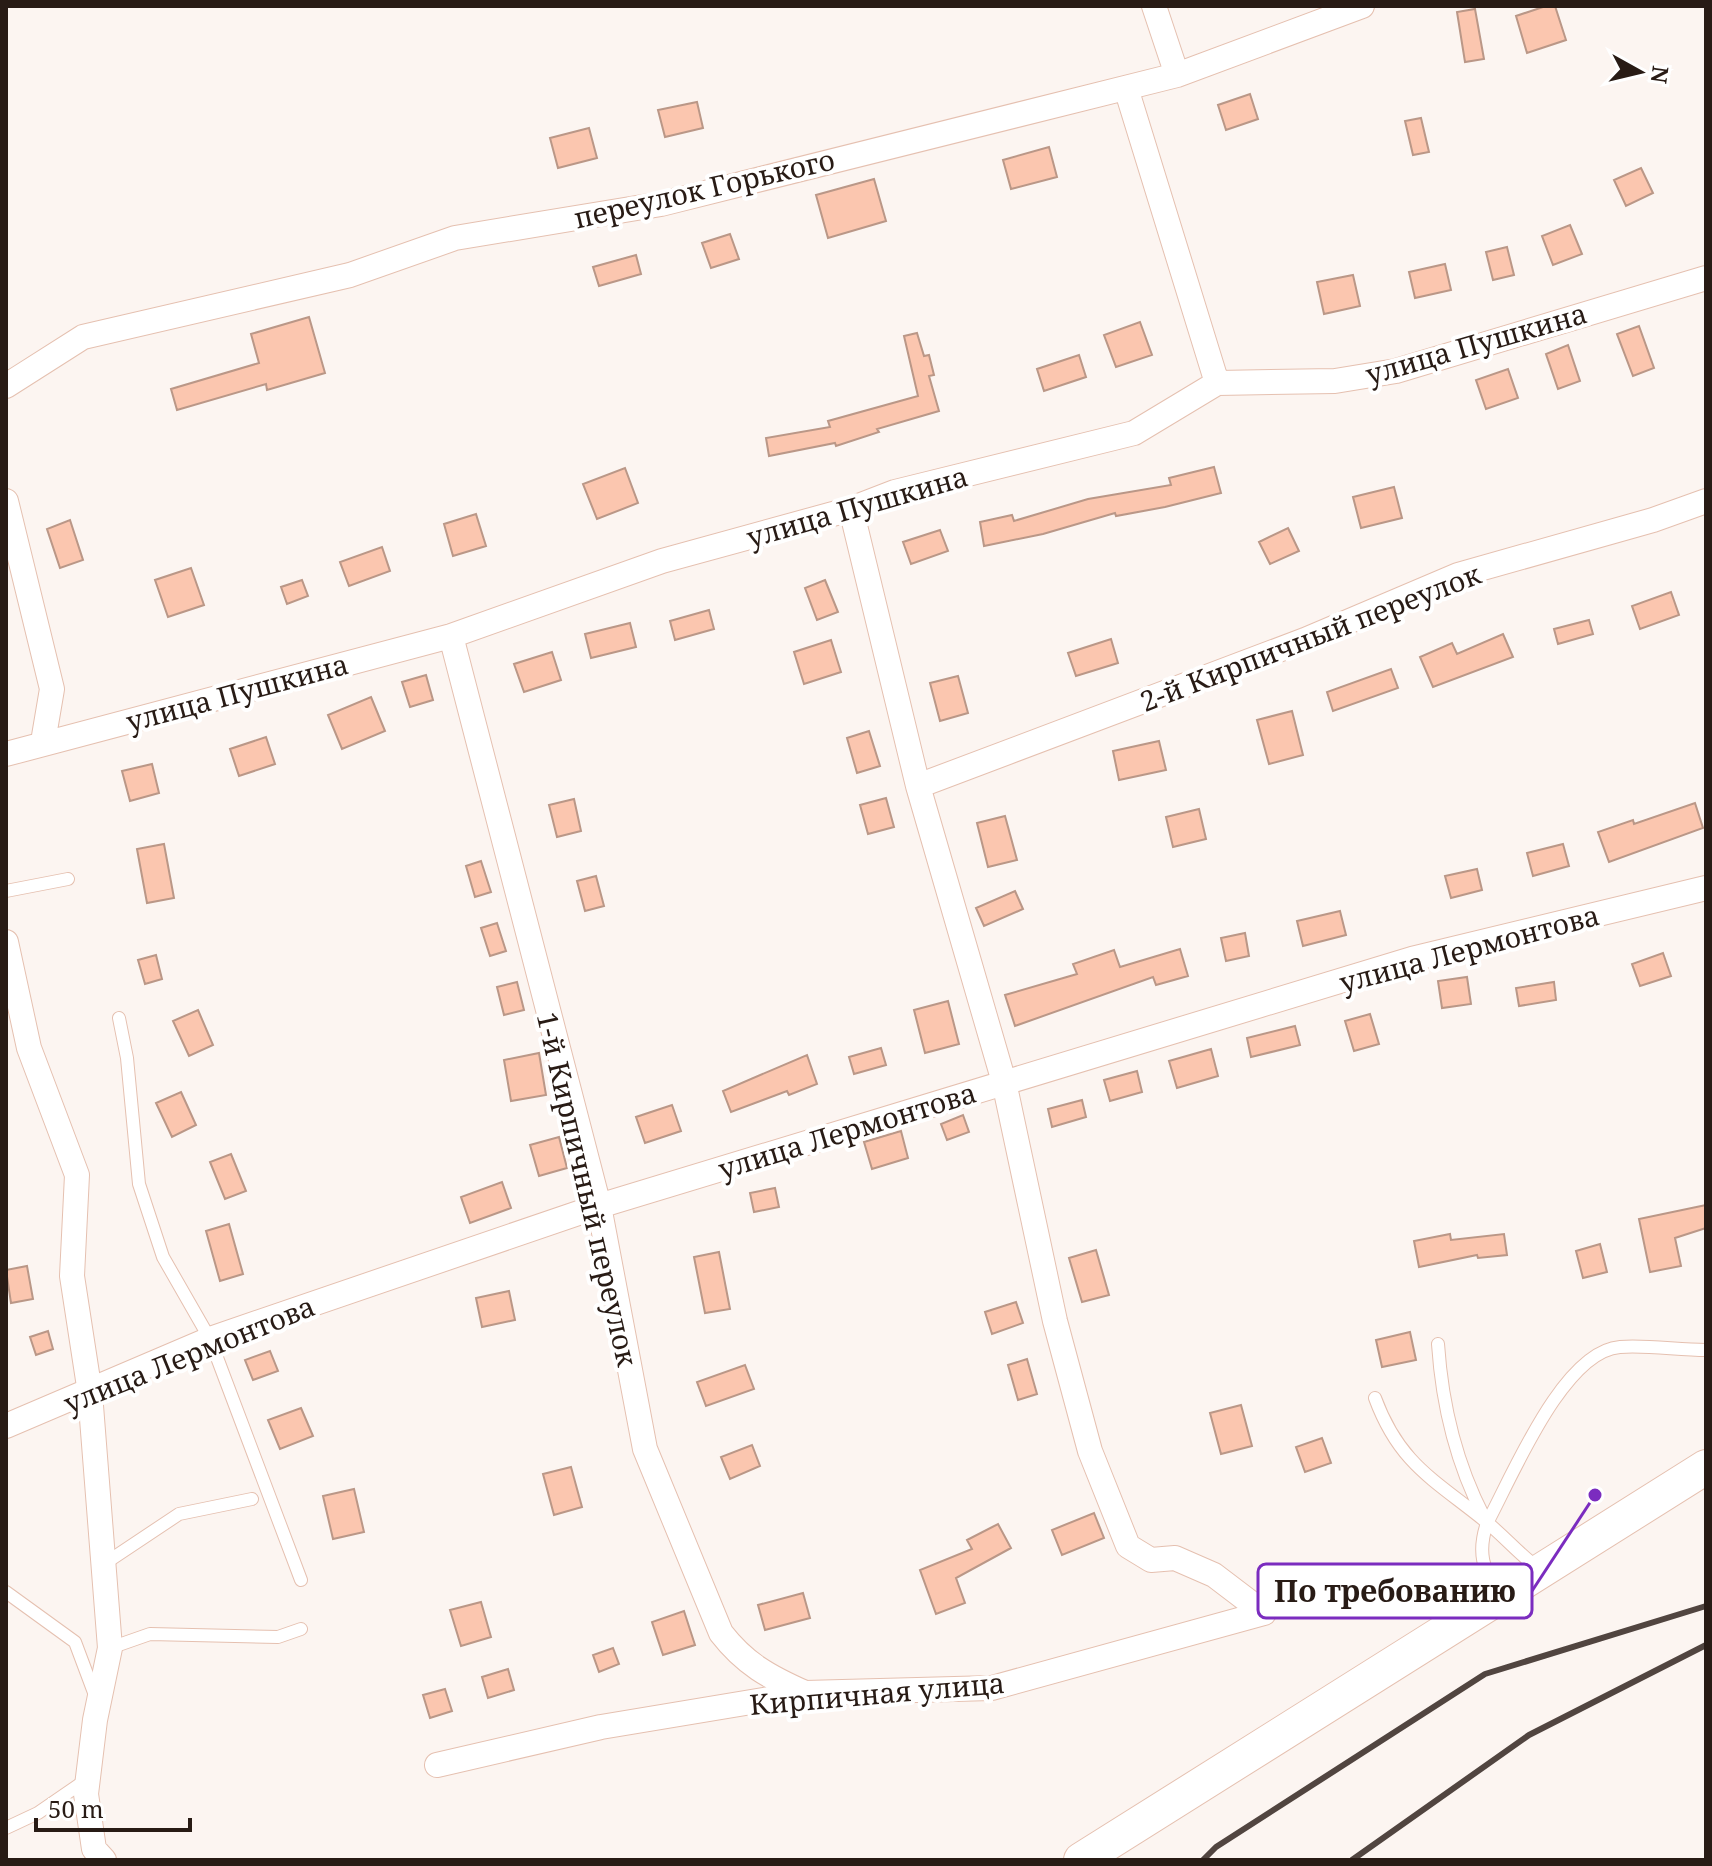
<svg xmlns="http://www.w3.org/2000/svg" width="1712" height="1866" viewBox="0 0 1712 1866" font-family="'Noto Serif',serif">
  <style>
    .building { fill: #fbc6af; stroke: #ba9787; stroke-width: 2 }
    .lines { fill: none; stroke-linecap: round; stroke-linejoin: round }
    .lane-casing { stroke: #e5c0b0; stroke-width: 14 }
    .street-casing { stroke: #e5c0b0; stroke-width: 26 }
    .secondary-casing { stroke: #e5c0b0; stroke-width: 36 }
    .lane { stroke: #fff; stroke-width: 12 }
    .street { stroke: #fff; stroke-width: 24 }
    .secondary { stroke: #fff; stroke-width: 34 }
    .rail { stroke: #514540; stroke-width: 6 }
    .labels { text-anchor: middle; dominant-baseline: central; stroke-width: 8; stroke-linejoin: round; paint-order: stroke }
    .street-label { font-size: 28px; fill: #281b15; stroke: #fff }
    .leader { fill: none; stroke: #7b2cbf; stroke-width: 3 }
    .callout-dot { fill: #7b2cbf; stroke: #fff; stroke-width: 3 }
    .callout { fill: #fff; stroke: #7b2cbf; stroke-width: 3 }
    .callout-label { font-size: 30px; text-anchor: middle; font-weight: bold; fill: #281b15 }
  </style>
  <rect width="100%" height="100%" fill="#fcf5f1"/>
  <path class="building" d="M1546,6H1555L1566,40L1527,53L1516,16Z
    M1475,9L1484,59L1465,62L1457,12Z
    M1250,94L1258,119L1226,130L1218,105Z
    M697,102L703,128L665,137L658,110Z
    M1421,118L1429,152L1413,155L1405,121Z
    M589,128L597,158L558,168L550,138Z
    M1049,147L1057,177L1011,189L1003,160Z
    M1641,168L1653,193L1626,206L1614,180Z
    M874,179L886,221L828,238L816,195Z
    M1570,225L1582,254L1553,265L1542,236Z
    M730,234L739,259L711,268L702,243Z
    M1507,247L1514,275L1493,280L1486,252Z
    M636,255L641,274L599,286L593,267Z
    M1445,264L1451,290L1415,298L1409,272Z
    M1353,275L1360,306L1324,314L1317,282Z
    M309,317L325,373L267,390L266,384L177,410L171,389L259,363L251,334Z
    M1140,322L1152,355L1116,367L1104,335Z
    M1639,326L1654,368L1633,376L1617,334Z
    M917,333L924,356L929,355L934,375L929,376L939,411L877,429L879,432L836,446L835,443L769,456L766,438L830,427L828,421L918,396L904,336Z
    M1568,345L1580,381L1558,389L1546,354Z
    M1079,355L1086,377L1044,391L1037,369Z
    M1508,369L1518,398L1486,409L1476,380Z
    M1214,467L1221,493L1165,507L1116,516L1115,513L1043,534L984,546L980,522L1012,515L1014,521L1088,499L1171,485L1169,478Z
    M625,468L638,503L597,519L583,484Z
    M1394,487L1402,518L1361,528L1353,497Z
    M476,514L486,546L453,556L444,524Z
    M70,520L83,560L60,568L47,529Z
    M1288,528L1299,551L1270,564L1259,542Z
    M940,530L948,551L911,564L903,542Z
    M382,547L390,571L349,586L340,562Z
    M191,568L204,605L168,617L155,580Z
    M302,580L308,596L287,604L281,587Z
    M825,580L838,612L817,620L805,588Z
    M1671,592L1679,615L1640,629L1632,606Z
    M709,610L714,629L675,640L670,621Z
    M1589,620L1593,634L1558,644L1554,629Z
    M630,623L636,647L591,658L585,634Z
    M1503,634L1513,657L1433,687L1420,657L1452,643L1457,654Z
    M1111,639L1118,663L1076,676L1068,653Z
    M831,640L841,672L804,684L794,652Z
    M552,652L561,680L524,692L514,664Z
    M1391,669L1398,688L1333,711L1327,692Z
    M426,675L433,700L410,707L402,682Z
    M958,676L968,713L940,721L930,683Z
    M371,697L385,731L342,749L328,715Z
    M1292,711L1303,755L1269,764L1257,720Z
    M869,731L880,766L857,773L847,738Z
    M266,737L275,764L239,776L230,749Z
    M1159,741L1166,770L1119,780L1113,751Z
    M152,764L159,793L130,801L122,771Z
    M886,798L894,827L868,834L860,805Z
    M574,799L581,831L557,837L549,805Z
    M1695,803L1703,828L1609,862L1598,832L1633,820L1634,824Z
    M1199,809L1206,839L1173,847L1166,817Z
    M1005,816L1017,860L988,867L977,823Z
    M164,844L174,898L147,903L137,849Z
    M1563,844L1569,866L1533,876L1527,853Z
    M481,861L491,892L475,897L466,866Z
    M1477,869L1482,890L1451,898L1445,876Z
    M596,876L604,906L585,911L577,881Z
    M1015,891L1023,909L984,926L976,908Z
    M1340,911L1346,935L1303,946L1297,921Z
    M497,923L506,951L490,956L481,928Z
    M1245,933L1249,956L1226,961L1221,938Z
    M1180,949L1188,976L1156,985L1153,977L1015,1026L1005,995L1077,974L1073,964L1114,950L1120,967Z
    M1663,953L1671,976L1640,986L1632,964Z
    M156,955L162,979L145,984L138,960Z
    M1467,977L1471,1004L1442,1008L1438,981Z
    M517,982L524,1010L504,1015L497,987Z
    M1554,982L1556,1000L1519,1006L1516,988Z
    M948,1001L959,1044L925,1053L914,1010Z
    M198,1010L213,1045L189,1056L173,1021Z
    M1370,1014L1379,1044L1354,1051L1345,1021Z
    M1295,1026L1300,1045L1251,1057L1247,1038Z
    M881,1048L886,1065L854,1074L849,1057Z
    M1211,1049L1218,1076L1177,1088L1169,1061Z
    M539,1053L546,1095L511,1101L504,1060Z
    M807,1055L817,1084L789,1095L787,1091L731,1112L723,1091Z
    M1137,1071L1142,1092L1110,1101L1104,1080Z
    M181,1092L196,1125L172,1137L156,1103Z
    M1082,1100L1086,1117L1052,1127L1048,1109Z
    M672,1105L681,1131L645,1143L636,1117Z
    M963,1115L969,1132L947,1140L941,1124Z
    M901,1131L908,1158L872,1169L864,1142Z
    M559,1137L567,1168L539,1176L530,1145Z
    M231,1154L246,1191L225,1199L210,1162Z
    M502,1182L511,1208L470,1223L461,1197Z
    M775,1188L779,1207L754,1212L750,1193Z
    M1706,1205V1228L1675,1238L1681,1266L1650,1272L1639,1219Z
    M229,1224L243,1274L220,1281L206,1231Z
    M1450,1234L1451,1240L1504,1234L1507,1255L1478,1258L1477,1255L1419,1267L1414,1241Z
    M1600,1244L1607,1272L1583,1278L1576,1251Z
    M1096,1250L1109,1295L1082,1302L1069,1258Z
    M719,1252L730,1309L705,1313L694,1257Z
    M27,1266L33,1299L11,1303L6,1270Z
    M509,1291L515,1320L482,1327L476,1298Z
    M1016,1302L1023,1323L992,1334L985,1312Z
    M48,1331L53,1349L36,1355L30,1337Z
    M1410,1332L1416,1360L1382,1367L1376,1340Z
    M270,1351L278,1371L253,1380L245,1360Z
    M1027,1359L1037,1394L1018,1400L1008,1365Z
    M745,1365L754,1389L706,1406L697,1382Z
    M1241,1405L1252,1446L1221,1454L1210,1413Z
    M301,1408L313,1436L280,1449L268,1420Z
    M1322,1438L1331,1463L1305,1472L1296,1447Z
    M752,1445L760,1466L730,1479L721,1457Z
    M571,1467L582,1507L554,1515L543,1474Z
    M354,1489L364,1532L333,1539L323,1496Z
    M1094,1513L1104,1538L1062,1555L1052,1530Z
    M998,1524L1011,1548L956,1578L965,1603L936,1614L920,1570L972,1549L967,1540Z
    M803,1593L810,1618L765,1630L758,1605Z
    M481,1602L491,1637L461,1646L450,1610Z
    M684,1611L695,1645L663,1655L652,1622Z
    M613,1648L619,1664L599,1672L593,1655Z
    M508,1669L514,1690L488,1698L482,1677Z
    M445,1689L452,1711L430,1718L423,1695Z"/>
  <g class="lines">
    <defs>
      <path id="lane" d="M6,891L68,879
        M119,1018L127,1058L139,1184L163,1257L210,1339L301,1580
        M1438,1344C1442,1404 1457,1465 1484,1517
        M1375,1398C1399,1463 1433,1479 1484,1520C1503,1535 1519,1554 1539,1569
        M104,1564L179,1514L252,1499
        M6,1592L75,1642L96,1698
        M1499,1595C1483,1569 1477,1553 1487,1523C1512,1477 1563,1351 1620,1347C1648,1345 1678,1350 1706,1350
        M1264,1613L1420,1581L1466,1580L1495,1594
        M110,1648L150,1634L278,1637L301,1629
        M6,1828L38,1813L86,1780"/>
      <path id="street" d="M1154,6L1177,75
        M1126,88L1217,383
        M6,386L83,337L350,275L455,238L661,204L1177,75L1362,6
        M6,501L52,689L43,742
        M851,509L918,786L1004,1082L1055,1321L1090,1451L1128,1546L1151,1560L1175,1558L1214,1575L1264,1613
        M451,636L599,1206L645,1449L721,1633C745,1664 769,1677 805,1693
        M6,754L451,636L662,561L851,509L895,492L1134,433L1217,383L1335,381L1396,371L1706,278
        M918,786L1305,640L1458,575L1653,520L1706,501
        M6,942L29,1048L77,1175L72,1276L90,1393L110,1648L95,1720L86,1794L94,1849L104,1860
        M6,1426L210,1339L599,1206L1412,959L1706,888
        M437,1765L601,1727L805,1693L992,1688L1264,1613"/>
      <path id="secondary" d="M1081,1860L1706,1467"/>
    </defs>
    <use href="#lane" class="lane-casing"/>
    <use href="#street" class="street-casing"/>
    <use href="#secondary" class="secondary-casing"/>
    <use href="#lane" class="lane"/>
    <use href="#street" class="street"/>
    <use href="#secondary" class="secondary"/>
    <path class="rail" d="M1203,1860L1216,1847L1485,1674L1706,1606
      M1352,1860L1529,1735L1706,1645"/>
  </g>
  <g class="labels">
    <g class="street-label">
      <text transform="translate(704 188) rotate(-13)">переулок Горького</text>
      <text transform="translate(1476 343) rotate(-16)">улица Пушкина</text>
      <text transform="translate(857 506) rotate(-16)">улица Пушкина</text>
      <text transform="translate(1310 637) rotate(-21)">2-й Кирпичный переулок</text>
      <text transform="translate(237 692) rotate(-15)">улица Пушкина</text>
      <text transform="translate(1469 948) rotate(-15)">улица Лермонтова</text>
      <text transform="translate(847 1130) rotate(-17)">улица Лермонтова</text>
      <text transform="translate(588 1189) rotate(77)">1-й Кирпичный переулок</text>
      <text transform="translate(189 1354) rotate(-22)">улица Лермонтова</text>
      <text transform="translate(877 1693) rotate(-5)">Кирпичная улица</text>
    </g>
  </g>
  <path class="leader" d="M1595 1495L1532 1591"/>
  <circle class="callout-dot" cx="1595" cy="1495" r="8"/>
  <rect class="callout" x="1258" y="1564" width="274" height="54" rx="8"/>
  <g class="callout-label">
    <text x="1395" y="1602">По требованию</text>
  </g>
  <rect width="1712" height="1866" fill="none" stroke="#281b15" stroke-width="16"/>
  <g transform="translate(1640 72) rotate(98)" stroke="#ffffff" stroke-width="6" paint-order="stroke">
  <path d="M0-6L14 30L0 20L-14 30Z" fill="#281b15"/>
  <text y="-12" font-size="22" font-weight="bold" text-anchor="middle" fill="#281b15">N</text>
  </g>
  <path d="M36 1818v12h154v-12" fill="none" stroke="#281b15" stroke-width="4"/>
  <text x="48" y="1818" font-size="24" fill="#281b15" stroke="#ffffff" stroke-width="6" paint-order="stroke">50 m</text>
</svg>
